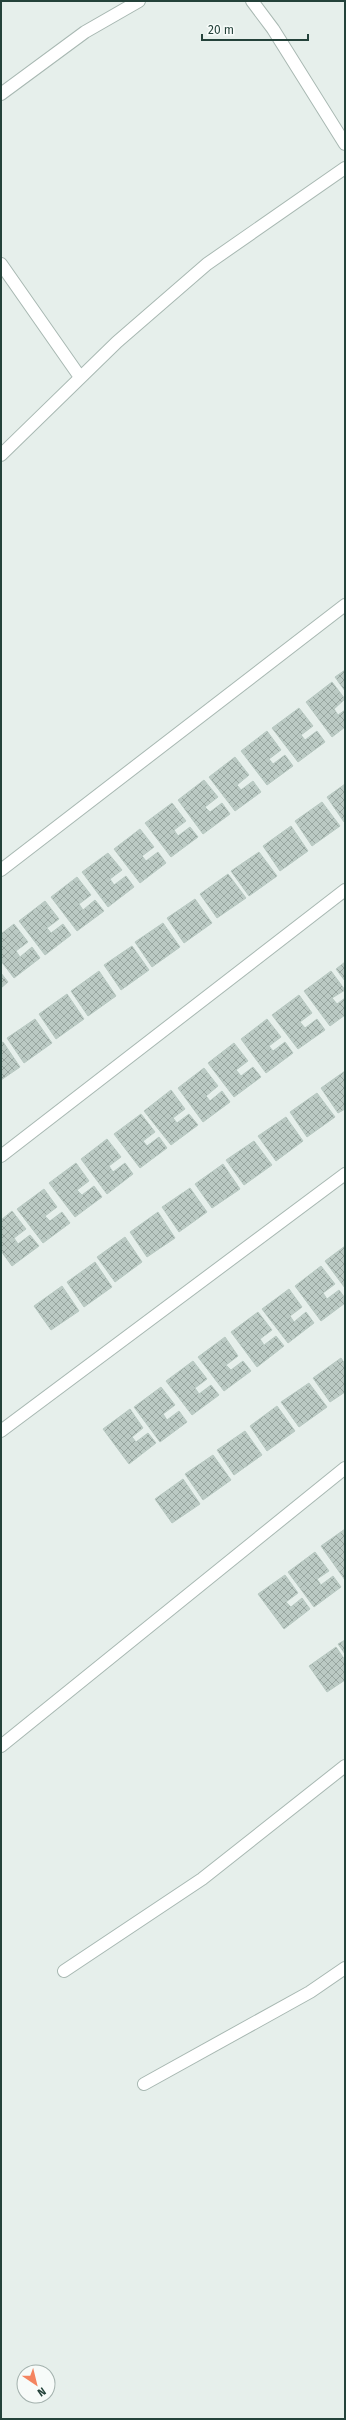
<svg xmlns="http://www.w3.org/2000/svg" width="346" height="2420" viewBox="0 0 346 2420" font-family="'Fira Sans',sans-serif">
  <style>
    .building { fill: url(#building-cross-hatch); stroke: #b8c9c2 }
    .lines { fill: none; stroke-linecap: round; stroke-linejoin: round }
    .minor-casing { stroke: #a8b8b2; stroke-width: 14 }
    .minor { stroke: #fff; stroke-width: 12 }
  </style>
  <defs>
    <pattern id="building-cross-hatch" width="8" height="8" patternUnits="userSpaceOnUse"><rect width="8" height="8" fill="#bbcac4"/><path d="M0 0l8 8M0 8l8-8" fill="none" stroke="#98a6a0"/></pattern>
  </defs>
  <rect width="100%" height="100%" fill="#e6efeb"/>
  <path class="building" d="M345,670V691L335,677Z
    M332,682L345,699L334,709L338,715L345,710V727L332,737L306,702Z
    M299,708L313,726L301,735L305,740L317,731L325,742L298,762L272,728Z
    M267,731L281,750L269,759L273,764L285,755L293,766L267,785L241,751Z
    M235,757L249,775L237,785L241,790L253,781L261,792L235,811L209,777Z
    M204,780L218,797L205,807L210,812L222,803L230,814L203,834L178,800Z
    M345,784V821L344,822L327,797Z
    M322,802L340,826L312,846L295,821Z
    M172,803L186,821L174,830L178,836L190,827L198,837L171,857L145,823Z
    M291,826L308,851L280,871L263,846Z
    M140,829L154,847L142,856L146,861L158,852L166,863L140,883L114,849Z
    M259,852L277,876L249,896L231,871Z
    M108,853L122,870L110,879L114,885L126,876L134,887L108,907L82,872Z
    M228,874L246,898L217,918L200,894Z
    M77,877L91,895L79,904L83,910L95,900L104,911L77,931L51,897Z
    M195,899L212,923L184,943L167,918Z
    M45,901L59,919L47,928L51,933L63,924L71,935L45,955L19,921Z
    M163,923L180,947L152,967L135,942Z
    M14,924L28,942L16,951L20,957L32,947L40,958L14,978L1,961V934Z
    M132,946L149,970L121,990L104,965Z
    M345,962V981L336,969Z
    M99,971L116,996L88,1016L71,991Z
    M331,971L345,990L332,998L337,1004L345,998V1015L330,1026L304,991Z
    M1,973L8,982L1,988Z
    M67,994L84,1019L56,1039L39,1014Z
    M299,995L312,1013L300,1022L305,1028L317,1019L325,1030L298,1049L272,1015Z
    M35,1019L52,1043L24,1063L7,1038Z
    M267,1019L281,1037L269,1046L273,1051L285,1042L293,1053L266,1073L241,1039Z
    M3,1042L20,1067L1,1080V1043Z
    M234,1043L248,1061L236,1070L241,1076L253,1067L261,1077L234,1097L208,1063Z
    M204,1068L218,1086L206,1096L210,1101L222,1091L230,1102L203,1122L178,1088Z
    M345,1071V1109L338,1113L321,1088Z
    M171,1090L185,1109L173,1118L177,1123L189,1114L198,1125L171,1145L144,1111Z
    M317,1093L335,1117L307,1137L290,1112Z
    M141,1114L155,1132L143,1141L147,1146L159,1137L167,1148L140,1168L114,1134Z
    M286,1117L303,1141L276,1161L258,1136Z
    M107,1139L121,1157L109,1166L113,1172L125,1163L133,1174L107,1194L81,1159Z
    M254,1141L272,1165L244,1185L226,1160Z
    M76,1163L89,1181L77,1190L82,1195L94,1186L102,1197L75,1217L49,1183Z
    M223,1164L240,1189L212,1208L195,1184Z
    M190,1188L207,1212L179,1232L162,1207Z
    M44,1189L57,1207L45,1216L50,1221L62,1212L70,1223L43,1243L17,1209Z
    M12,1211L26,1229L14,1238L18,1244L30,1235L39,1246L12,1266L1,1251V1220Z
    M158,1212L175,1238L147,1257L130,1232Z
    M125,1237L142,1262L115,1282L97,1257Z
    M345,1246V1288L325,1261Z
    M95,1262L112,1287L84,1307L67,1282Z
    M321,1266L335,1284L323,1293L327,1299L339,1290L345,1298V1303L321,1321L295,1286Z
    M62,1286L79,1311L51,1330L34,1306Z
    M289,1289L302,1307L290,1316L294,1322L306,1312L314,1323L288,1343L262,1309Z
    M258,1312L272,1330L260,1339L264,1345L276,1336L284,1346L257,1367L231,1332Z
    M225,1337L238,1356L226,1365L231,1370L243,1361L251,1371L224,1391L198,1357Z
    M341,1358L345,1364V1392L330,1402L313,1378Z
    M193,1361L207,1379L195,1388L199,1394L211,1385L219,1395L192,1415L166,1381Z
    M309,1383L327,1407L299,1427L281,1402Z
    M161,1387L175,1405L163,1414L167,1420L179,1411L187,1422L160,1442L134,1407Z
    M277,1406L295,1431L267,1451L250,1426Z
    M130,1409L143,1428L132,1437L136,1442L148,1433L156,1443L129,1464L103,1429Z
    M245,1431L262,1455L234,1475L217,1450Z
    M213,1455L231,1480L203,1500L185,1474Z
    M183,1479L200,1504L172,1523L155,1499Z
    M345,1529V1580L321,1546Z
    M315,1552L329,1571L317,1579L321,1585L333,1576L341,1587L314,1607L288,1572Z
    M285,1575L298,1593L286,1602L291,1607L302,1598L310,1609L284,1629L258,1594Z
    M345,1640V1654L338,1644Z
    M336,1647L345,1660V1680L327,1692L309,1666Z"/>
  <g class="lines">
    <defs>
      <path id="minor" d="M252,1L273,29L345,144
        M1,94L85,32L139,1
        M1,264L80,377
        M1,455L117,342L207,264L345,168
        M1,870L345,605
        M1,1156L345,890
        M1,1431L345,1174
        M1,1746L345,1468
        M64,1971L202,1879L345,1766
        M144,2084L310,1992L345,1968"/>
    </defs>
    <use href="#minor" class="minor-casing"/>
    <use href="#minor" class="minor"/>
  </g>
  <rect width="346" height="2420" fill="none" stroke="#24423a" stroke-width="4"/>
  <g transform="translate(36 2384) rotate(145)"><circle r="19" fill="#f7fbf9" stroke="#a3b1ad"/>
  <path d="M0-3L7 15L0 10L-7 15Z" fill="#f4845f"/>
  <text y="-6" font-size="11" font-weight="bold" text-anchor="middle" fill="#24423a">N</text>
  </g>
  <path d="M202 34v6h106v-6" fill="none" stroke="#24423a" stroke-width="2"/>
  <text x="208" y="34" font-size="12" fill="#24423a" stroke="#f7fbf9" stroke-width="3" paint-order="stroke">20 m</text>
</svg>
